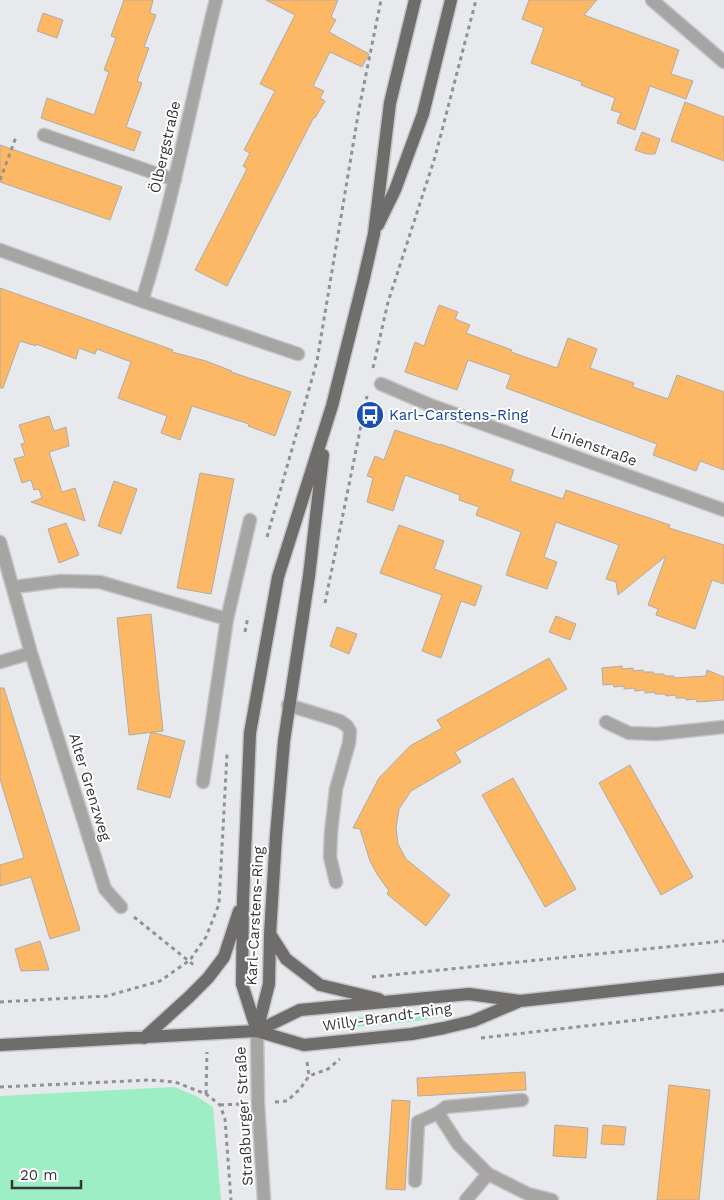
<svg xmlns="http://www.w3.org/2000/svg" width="724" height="1200" viewBox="0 0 724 1200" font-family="'Work Sans',sans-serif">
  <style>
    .green { fill: #9dedc5 }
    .building { fill: #fdb865; stroke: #aeaca9 }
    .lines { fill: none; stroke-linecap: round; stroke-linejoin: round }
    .lane-casing { stroke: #c5c5c8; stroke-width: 15 }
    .street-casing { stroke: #c5c5c8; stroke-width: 15 }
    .primary-casing { stroke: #c5c5c8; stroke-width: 15 }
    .path { stroke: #929294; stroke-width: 3; stroke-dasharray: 4 4; stroke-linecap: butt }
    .lane { stroke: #a6a5a4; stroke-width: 12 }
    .street { stroke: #a6a5a4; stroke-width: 12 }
    .primary { stroke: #6f6d6b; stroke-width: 12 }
    .labels { text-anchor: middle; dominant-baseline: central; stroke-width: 4; stroke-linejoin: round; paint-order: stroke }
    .street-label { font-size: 15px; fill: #373738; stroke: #fff }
    .transit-label { font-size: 15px; fill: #164399; stroke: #fff; text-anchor: start }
  </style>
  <rect width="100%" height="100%" fill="#e8e9ec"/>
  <path class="green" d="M451,1008L453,1010L451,1014L418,1021L325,1030L323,1021Z
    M174,1087L196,1096L213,1107L221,1200H0V1096Z"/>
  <path class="building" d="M124,0H153L150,13L156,15L144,47L149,48L137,81L142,83L126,127L141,132L134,151L41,118L47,98L94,115L109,72L104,70L116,38L111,36Z
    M266,0H338L331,17L336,20L329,32L369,54L362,67L330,52L313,86L324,91L320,98L325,101L315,118L314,117L227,286L195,270L247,169L243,166L250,153L244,150L275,91L260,84L295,15Z
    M529,0H597L584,15L679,50L671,74L693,81L686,99L650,86L635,130L617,123L621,113L611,110L615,98L581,85L582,82L531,63L544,28L522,19Z
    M43,13L63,20L57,38L37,31Z
    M685,102L724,117V161L671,141Z
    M642,132L660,139L655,154H647L635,150Z
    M0,145L122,187L110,220L0,182Z
    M0,288L173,350L172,352L206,361L232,371L231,372L291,392L275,436L248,426L249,424L192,406L180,440L161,433L167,416L118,398L131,362L97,349L95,354L79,348L76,359L36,344V346L20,341L3,388H0Z
    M439,305L458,312L455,319L470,325L466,333L512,350L511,352L557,368L568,338L597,349L590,368L634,383L633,387L668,399L677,375L724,392V470L700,461L696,471L653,455L657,444L506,388L511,375L468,360L457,390L405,372L415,342L424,346Z
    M49,416L54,431L66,427L69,446L49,452L62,492L75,488L85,521L31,502L42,498L39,489L34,490L31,480L22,483L14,459L25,456L21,444L25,443L19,425Z
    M395,430L440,445V444L514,470L510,481L563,499L566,490L670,525L669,528L724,545V584L712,580L695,629L656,615L658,609L648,605L666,556L618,595L616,582L606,579L619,545L556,522L544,557L557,562L547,589L506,575L521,532L476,515L479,507L459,500L460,495L405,475L393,511L367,502L373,478L367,476L375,456L384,460Z
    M200,473L234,479L211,594L177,588Z
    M114,481L137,489L121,534L98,526Z
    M66,523L79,555L59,563L48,529Z
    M399,525L444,541L434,569L482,586L475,606L461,601L441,658L422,651L442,595L380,573Z
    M151,614L163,731L129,735L117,618Z
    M556,616L576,624L570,640L549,632Z
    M337,627L357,634L349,654L330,646Z
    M549,658L567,689L455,752L461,762L411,791L399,809L396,828L398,844L406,859L450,895L426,926L387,894L389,891L377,874L370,861L360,829L353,828L379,778L410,746L442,728L437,720Z
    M622,666V669L633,668V671L643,670V672H653L654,674H664V676H674V678L706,676L707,670L724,677V700L697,702L696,699L686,700V698H676V695L666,696L665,694H655V692L645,693V690L635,691L634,688L624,689V686L614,687L613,684L603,685L602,668Z
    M0,688H4L80,930L50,939L31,877L0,886V865L24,858L0,779Z
    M151,732L185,741L170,798L137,789Z
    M630,765L693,877L661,895L599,783Z
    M513,778L576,889L545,907L482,795Z
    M40,941L49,970L21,971L15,949Z
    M525,1072L526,1090L418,1096L417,1078Z
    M669,1085L710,1090L699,1200H657Z
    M392,1100L410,1101L405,1190L386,1189Z
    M555,1125L588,1128L586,1158L553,1156Z
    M603,1125L626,1127L624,1145L601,1144Z"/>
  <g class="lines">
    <defs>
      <path id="lane" d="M44,135L175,180
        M288,705L340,721L347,726L350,731L349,743L336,789L331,832L330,857L336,882
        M438,1113L446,1107L522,1100
        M415,1181L418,1122L438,1113L458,1144L488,1174"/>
      <path id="street" d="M652,0L724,62
        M0,250L142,301L298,354
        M142,301C173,202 191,100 216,0
        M381,384L430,405L724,510
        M0,542L31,653L105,889L121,907
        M14,587L61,581L100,582L227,619
        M0,662L31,653
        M606,722L629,733L657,734L724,727
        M203,782L227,619L250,520
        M257,1031L258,1103L264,1200
        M466,1200L488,1174L528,1194L552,1200"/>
      <path id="primary" d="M378,225L395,190L423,114L451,0
        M270,934L286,959L320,985L379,999
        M257,1031L242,984L243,900L250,733L278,577L332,406L363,282L374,234L390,103L415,0
        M257,1031L269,984L270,934L276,836L284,741L309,576L323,455
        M257,1031L300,1010L469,994L520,1001L724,979
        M144,1038L189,997L208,978L224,957L239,911
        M0,1045L257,1031L304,1045L412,1034L444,1028L473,1021L520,1001"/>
    </defs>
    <use href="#lane" class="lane-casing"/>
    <use href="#street" class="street-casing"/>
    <use href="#primary" class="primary-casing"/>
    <path class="path" d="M0,180L16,137
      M373,368L388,302L435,157L476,0
      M267,537L317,361L359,109L381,0
      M325,603L367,396
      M245,632L248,616
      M134,917L195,966
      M372,977L724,941
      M0,1002L107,996L160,981L190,960L206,937L219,904L227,754
      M481,1038L724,1010
      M307,1062L309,1076
      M0,1087L150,1080L175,1082L206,1094L220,1105L225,1119L231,1200
      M206,1094L207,1052
      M275,1102L287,1101L300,1089L309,1076L328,1069L340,1059
      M220,1105L241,1104"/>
    <use href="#lane" class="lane"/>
    <use href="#street" class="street"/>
    <use href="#primary" class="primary"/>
  </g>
  <defs>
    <symbol id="bus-disc" viewBox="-11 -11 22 22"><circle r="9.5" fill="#1a4fb4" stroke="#fff"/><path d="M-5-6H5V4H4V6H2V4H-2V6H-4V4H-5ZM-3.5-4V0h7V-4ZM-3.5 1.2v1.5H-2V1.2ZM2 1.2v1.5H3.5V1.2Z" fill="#fff"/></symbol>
  </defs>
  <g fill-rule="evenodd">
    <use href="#bus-disc" x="354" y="399" width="32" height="32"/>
  </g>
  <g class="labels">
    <g class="street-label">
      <text transform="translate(165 147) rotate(-77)">Ölbergstraße</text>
      <text transform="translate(594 446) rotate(20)">Linienstraße</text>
      <text transform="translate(90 787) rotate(73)">Alter Grenzweg</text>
      <text transform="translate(255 916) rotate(-87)">Karl-Carstens-Ring</text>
      <text transform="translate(387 1017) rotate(-8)">Willy-Brandt-Ring</text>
      <text transform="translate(244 1116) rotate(-93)">Straßburger Straße</text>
    </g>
    <g class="transit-label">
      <text x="389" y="415">Karl-Carstens-Ring</text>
    </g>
  </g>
  <path d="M12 1180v8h69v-8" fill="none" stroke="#373738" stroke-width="2.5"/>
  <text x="20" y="1180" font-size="15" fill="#373738" stroke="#ffffff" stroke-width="4" paint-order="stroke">20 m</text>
</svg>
